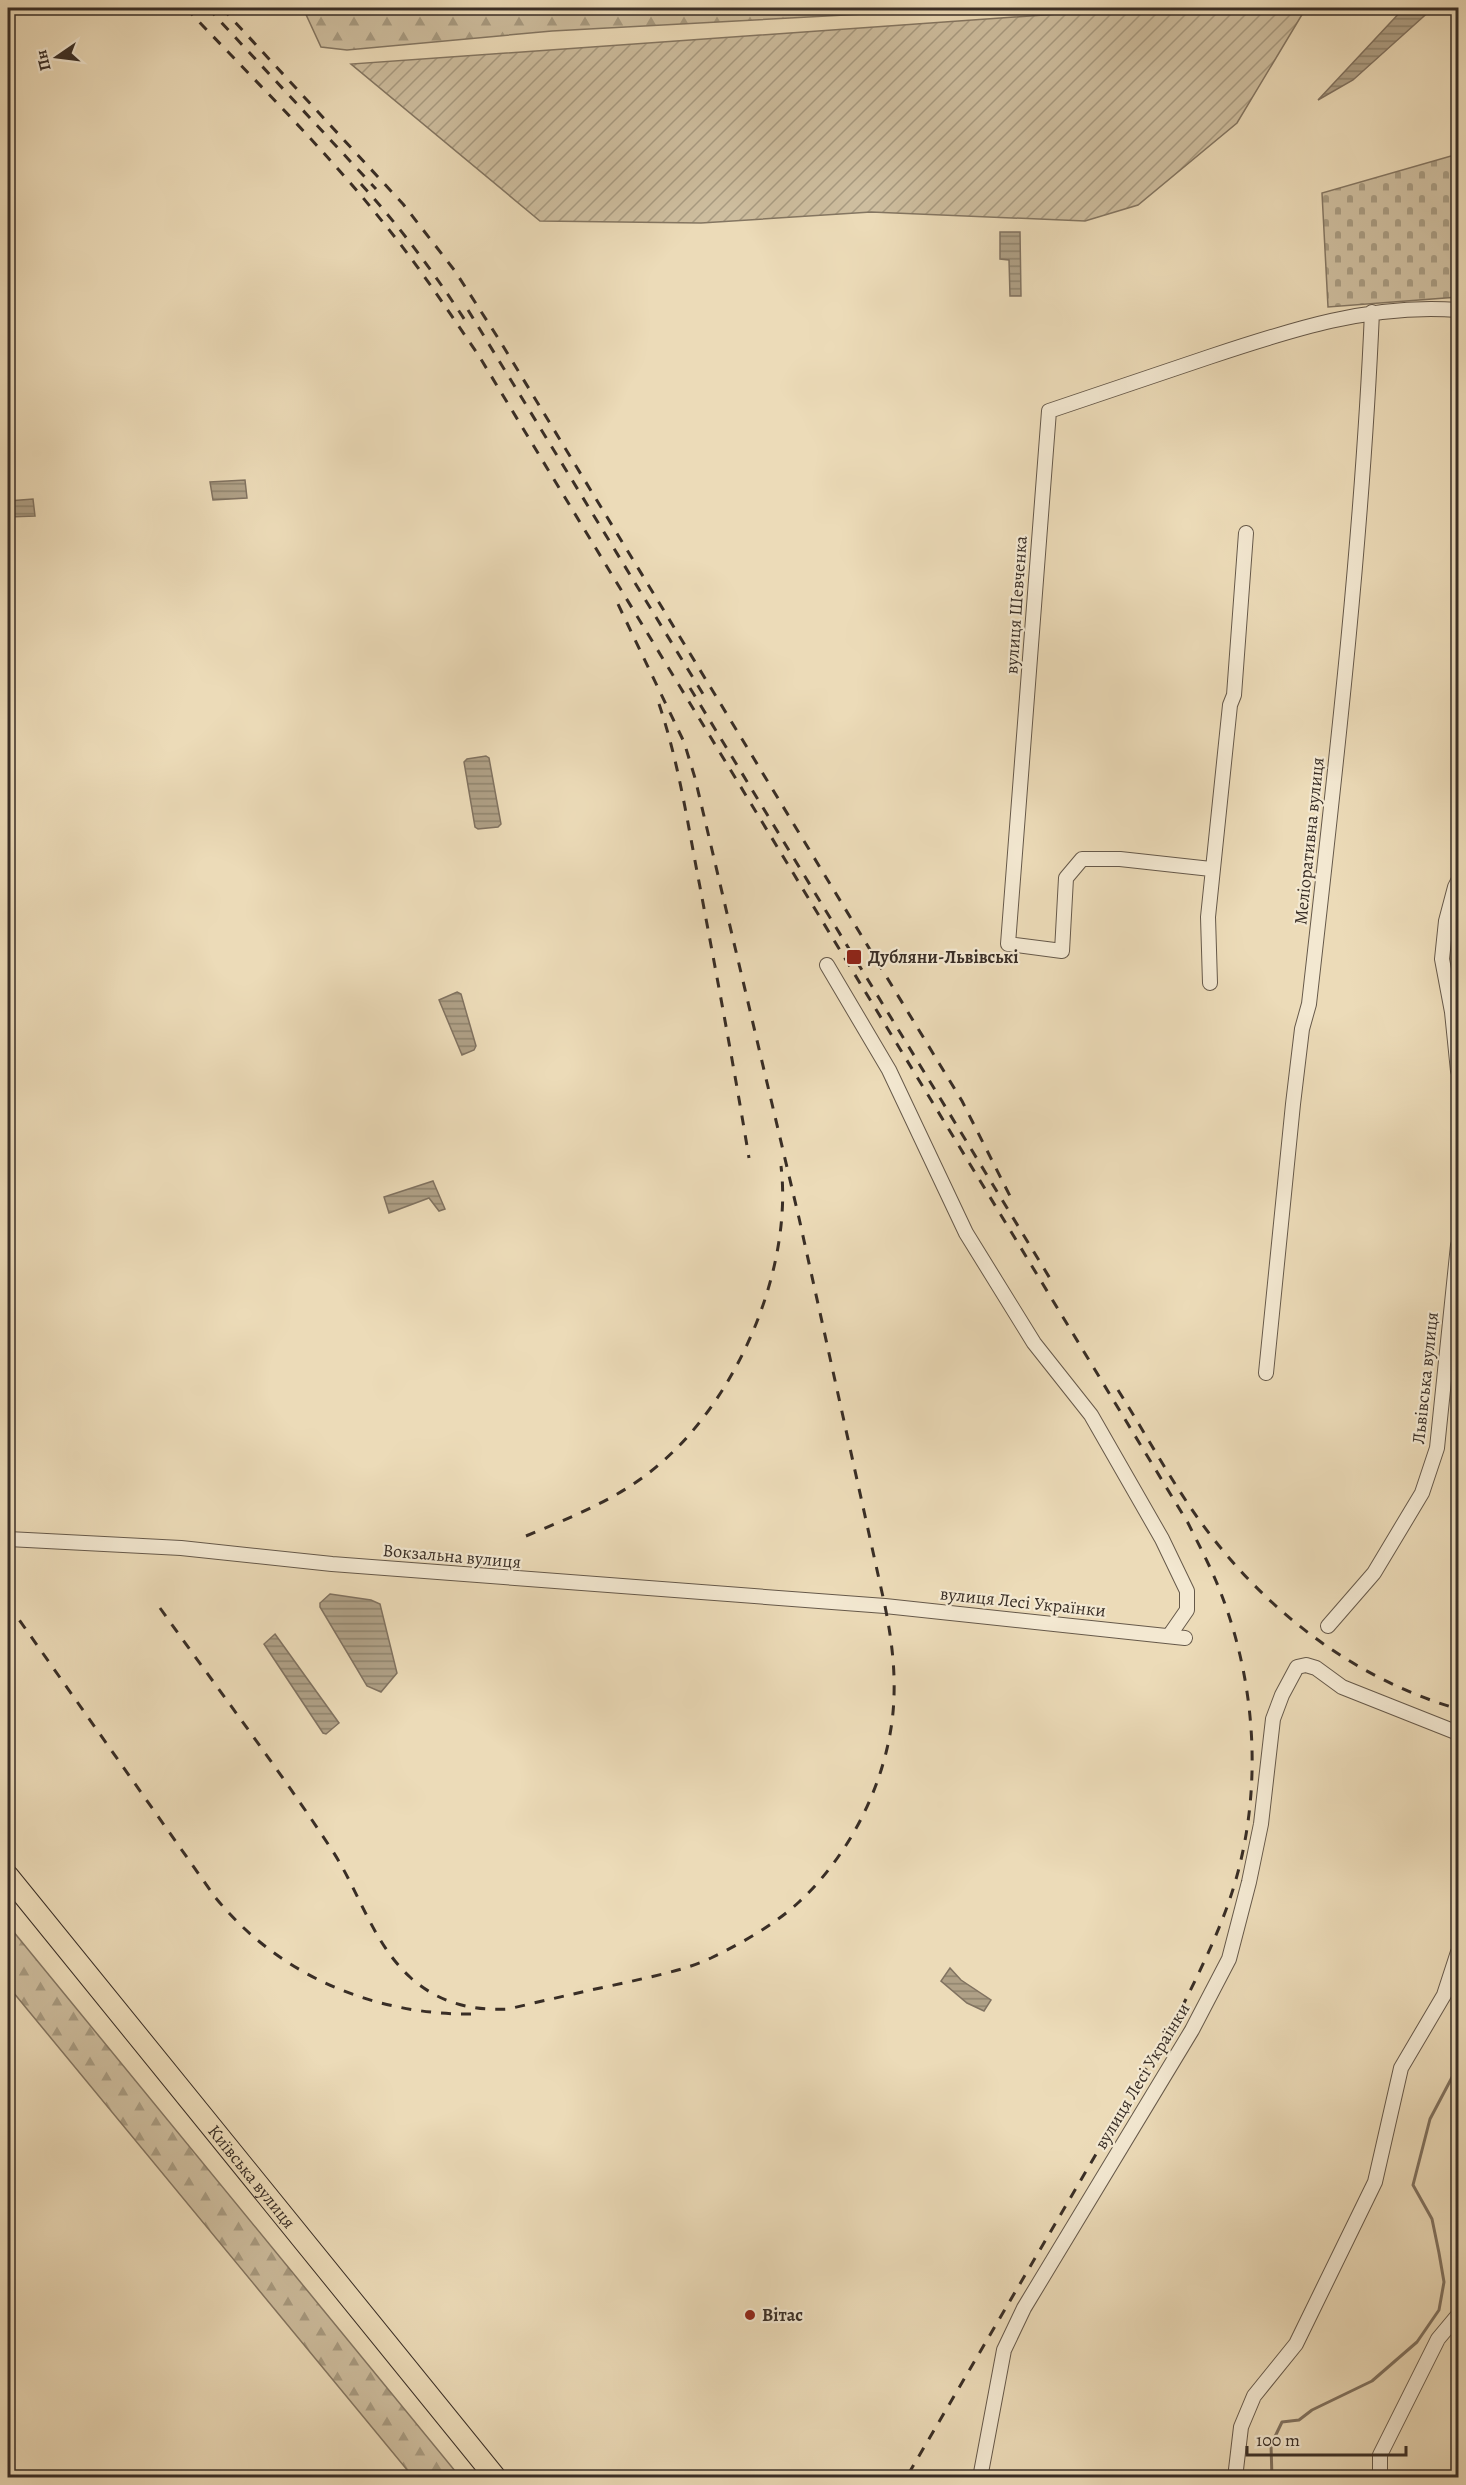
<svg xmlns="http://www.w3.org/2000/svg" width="1466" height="2485" viewBox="0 0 1466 2485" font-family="Alegreya,serif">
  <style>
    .forest { fill: url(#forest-firs); stroke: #847662; stroke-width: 1.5 }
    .cemetery { fill: url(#cemetery-stones); stroke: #847662; stroke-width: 1.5 }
    .garden { fill: url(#garden-furrows); stroke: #847662; stroke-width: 1.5 }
    .water { fill: url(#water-rules); stroke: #807260; stroke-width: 1.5 }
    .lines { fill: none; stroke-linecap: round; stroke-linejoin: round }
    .stream { stroke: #807260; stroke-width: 3 }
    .minor-casing { stroke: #66594a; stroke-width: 16 }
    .highway-casing { stroke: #392e26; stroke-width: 23 }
    .minor { stroke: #f3e8d1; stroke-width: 14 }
    .highway { stroke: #ecdbb8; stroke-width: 21 }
    .rail { stroke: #392e26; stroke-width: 3; stroke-dasharray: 10 10; stroke-linecap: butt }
    .poi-dot { fill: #8f2418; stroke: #f3e8d1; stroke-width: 2 }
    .labels { text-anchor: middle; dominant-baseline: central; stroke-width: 4.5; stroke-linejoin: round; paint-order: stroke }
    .street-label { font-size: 18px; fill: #392e26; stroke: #f3e8d1 }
    .poi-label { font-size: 18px; font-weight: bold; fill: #392e26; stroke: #f3e8d1; text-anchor: start }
  </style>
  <defs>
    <pattern id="forest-firs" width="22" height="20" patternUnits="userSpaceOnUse" patternTransform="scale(1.5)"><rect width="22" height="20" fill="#cebe9f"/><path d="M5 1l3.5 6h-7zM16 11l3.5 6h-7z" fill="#a89b81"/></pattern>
    <pattern id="cemetery-stones" width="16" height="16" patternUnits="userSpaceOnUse" patternTransform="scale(1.5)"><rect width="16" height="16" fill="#cebe9f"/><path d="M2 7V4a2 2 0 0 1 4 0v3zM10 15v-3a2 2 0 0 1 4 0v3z" fill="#a89b81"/></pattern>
    <pattern id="garden-furrows" width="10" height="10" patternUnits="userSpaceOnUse" patternTransform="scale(1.5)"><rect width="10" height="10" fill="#cebe9f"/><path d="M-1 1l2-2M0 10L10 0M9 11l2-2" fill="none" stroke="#a89b81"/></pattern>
    <pattern id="water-rules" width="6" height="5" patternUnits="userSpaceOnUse" patternTransform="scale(1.5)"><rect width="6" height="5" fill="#afa086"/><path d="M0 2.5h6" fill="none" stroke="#8f836d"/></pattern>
  </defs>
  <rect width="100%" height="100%" fill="#ecdbb8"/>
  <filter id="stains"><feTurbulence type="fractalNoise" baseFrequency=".00333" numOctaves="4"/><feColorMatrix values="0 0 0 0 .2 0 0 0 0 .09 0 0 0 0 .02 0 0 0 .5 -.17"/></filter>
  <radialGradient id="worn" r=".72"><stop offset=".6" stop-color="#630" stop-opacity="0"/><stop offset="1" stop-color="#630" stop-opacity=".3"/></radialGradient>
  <path class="forest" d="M303,8H975L552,31L347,50L321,47Z
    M8,1925L460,2477H413L8,1986Z"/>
  <path class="cemetery" d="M1458,154V297L1328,307L1322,193Z"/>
  <path class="garden" d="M1143,8H1306L1237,123L1138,205L1085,221L871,212L701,223L540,221L351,64Z"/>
  <path class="water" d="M1404,8H1433L1353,80L1318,100Z
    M1000,232H1020L1021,296H1010L1009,260L1000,259Z
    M245,480L247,498L213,500L210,482Z
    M33,499L35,516L8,517V501Z
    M486,756L489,758L501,824L498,827L478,829L475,827L464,762L467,759Z
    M457,992L461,994L476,1046L474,1050L462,1055L439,1000Z
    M433,1181L445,1209L439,1211L429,1198L389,1213L384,1197Z
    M330,1594L371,1600L380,1604L397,1673L381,1692L367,1686L320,1607V1603Z
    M275,1634L339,1723L326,1734L323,1733L264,1644Z
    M950,1968L961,1980L991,2000L984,2011L967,2003L941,1981Z"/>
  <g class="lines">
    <path class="stream" d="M1272,2478L1271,2445L1282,2422L1299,2420L1312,2410L1372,2381L1417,2342L1439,2310L1444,2282L1439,2253L1432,2219L1413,2185L1430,2119L1458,2066"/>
    <defs>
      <path id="minor" d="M1211,869L1120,859H1082L1066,878L1062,951L1008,944L1049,411C1102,393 1156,375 1209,357C1290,330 1372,303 1458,310
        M1458,881L1455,887L1446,921L1442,959L1452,1012L1458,1071
        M827,965L889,1070L966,1233L1034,1343L1091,1415L1162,1539L1187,1591V1610L1169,1636
        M1210,983L1208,917L1230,705L1234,695L1246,533
        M1266,1373L1293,1104L1302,1029L1309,1004C1335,774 1362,544 1372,312
        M8,1539L181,1548L332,1564L885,1606L1185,1638
        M1328,1626L1374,1573L1422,1493L1437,1448L1458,1245
        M980,2478L1004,2350L1024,2308L1192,2030L1229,1959L1249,1882L1261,1824L1273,1719L1282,1695L1297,1667L1306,1665L1316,1668L1342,1687L1458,1733
        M1235,2478L1241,2427L1254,2396L1296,2344L1375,2182L1401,2068L1444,1995L1458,1952
        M1380,2478V2455L1438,2339L1458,2315"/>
      <g id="highway">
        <path id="s1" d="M8,1876L496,2478"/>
      </g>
    </defs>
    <use href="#minor" class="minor-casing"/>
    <use href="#highway" class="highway-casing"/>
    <use href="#minor" class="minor"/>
    <use href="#highway" class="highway"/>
    <path class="rail" d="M186,8C253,79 325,149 386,226C420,268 449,312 479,356L1188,1523C1198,1543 1208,1562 1216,1581C1256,1676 1264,1787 1234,1886C1221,1929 1200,1971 1180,2011L906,2478
      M208,8L376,189
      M222,8L403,204L455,271L500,341L962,1101L1013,1202
      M361,184C401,228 436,275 468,325
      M468,310L703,694
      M690,688L1054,1285
      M659,704C679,763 688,826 700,887C717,977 734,1067 749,1158
      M1118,1390C1149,1439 1176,1491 1212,1537C1275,1618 1359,1680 1458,1709
      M526,1536C574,1516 623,1497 662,1462C739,1395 793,1267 781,1166
      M8,1604L215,1897C279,1976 375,2016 476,2014
      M160,1608C217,1688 276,1765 330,1847C359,1890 372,1943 411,1978C439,2003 472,2011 508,2009C547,2000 585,1991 624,1983C653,1976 683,1971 711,1958C742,1943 774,1925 799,1902C854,1851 892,1771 894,1696C895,1665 891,1636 885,1606L799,1218L695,778L684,742L616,600"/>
  </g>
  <g class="poi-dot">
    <rect x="846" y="949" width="16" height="16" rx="3"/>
    <circle cx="750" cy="2315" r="6"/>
  </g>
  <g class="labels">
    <g class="street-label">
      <text transform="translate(1016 605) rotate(-86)">вулиця Шевченка</text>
      <text transform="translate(1309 841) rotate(-84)">Меліоративна вулиця</text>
      <text transform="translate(1425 1378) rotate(-84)">Львівська вулиця</text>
      <text transform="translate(452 1556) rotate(5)">Вокзальна вулиця</text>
      <text transform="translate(1023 1602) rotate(6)">вулиця Лесі Українки</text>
      <text transform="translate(1142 2076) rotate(-59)">вулиця Лесі Українки</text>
      <text stroke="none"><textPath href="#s1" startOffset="387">Київська вулиця</textPath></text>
    </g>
    <g class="poi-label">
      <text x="868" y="957">Дубляни-Львівські</text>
      <text x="762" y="2315">Вітас</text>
    </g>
  </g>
  <rect width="1466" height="2485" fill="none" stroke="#ecdbb8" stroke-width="30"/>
  <rect x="9" y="9" width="1448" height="2467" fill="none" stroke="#392e26" stroke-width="3"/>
  <rect x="15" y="15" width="1436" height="2455" fill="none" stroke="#392e26" stroke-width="1.5"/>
  <g transform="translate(57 57) rotate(256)" stroke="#f3e8d1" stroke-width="4.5" paint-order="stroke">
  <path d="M0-4.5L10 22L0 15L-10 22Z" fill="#392e26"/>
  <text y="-9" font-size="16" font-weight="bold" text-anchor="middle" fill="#392e26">Пн</text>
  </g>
  <path d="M1247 2446v9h159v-9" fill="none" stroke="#392e26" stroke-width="3"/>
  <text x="1256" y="2446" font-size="18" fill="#392e26" stroke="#f3e8d1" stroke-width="4.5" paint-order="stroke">100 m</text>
  <rect width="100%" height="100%" filter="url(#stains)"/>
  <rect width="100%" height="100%" fill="url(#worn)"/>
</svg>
